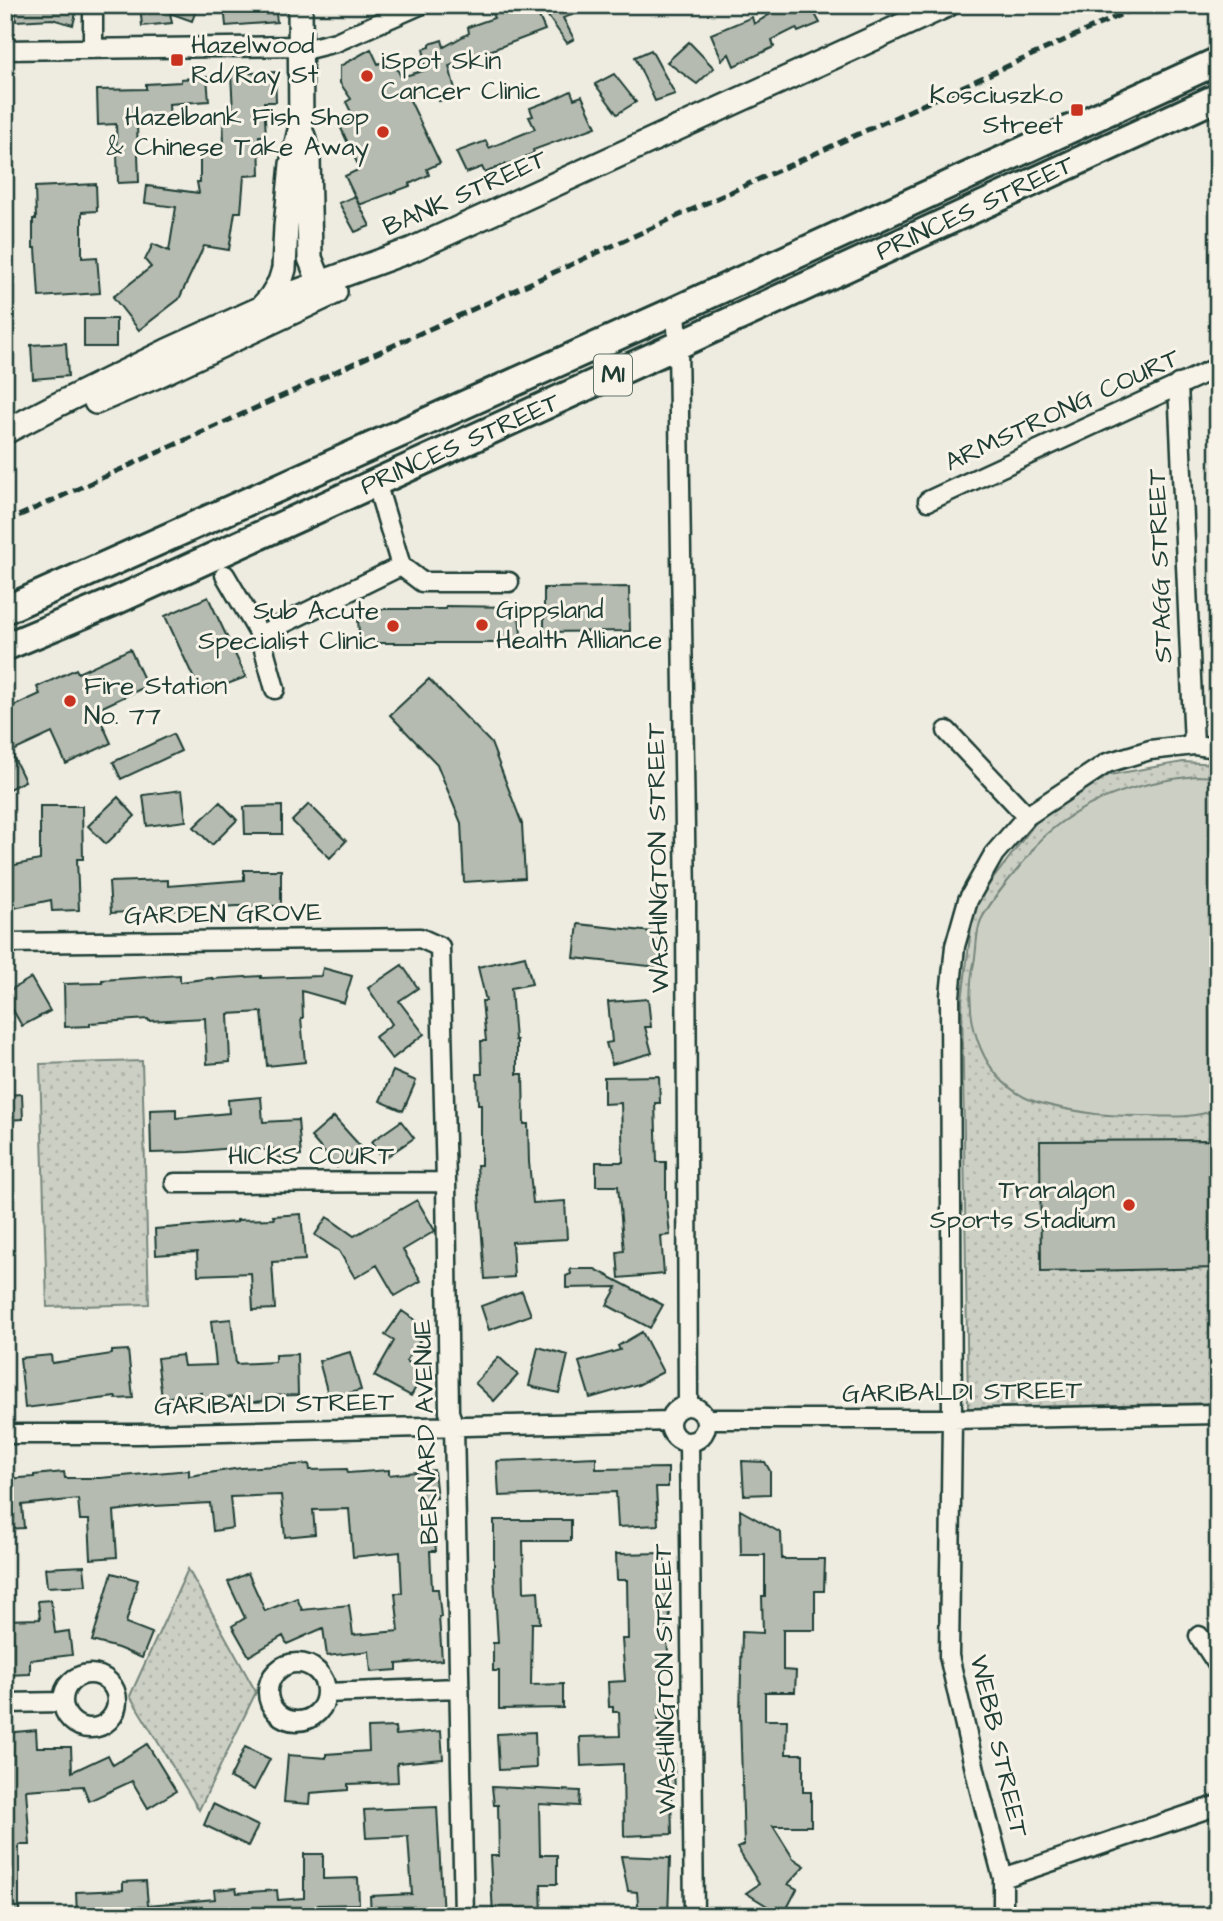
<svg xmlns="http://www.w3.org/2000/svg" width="1223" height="1921" viewBox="0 0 1223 1921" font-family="'Architects Daughter',sans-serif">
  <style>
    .park { fill: url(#park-dots); stroke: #76867c; stroke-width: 2 }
    .garden { fill: #cccfc4; stroke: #76867c; stroke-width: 2 }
    .building { fill: #b5bbb0; stroke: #1f3d34; stroke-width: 2 }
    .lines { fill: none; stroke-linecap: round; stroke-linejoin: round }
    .minor-casing { stroke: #1f3d34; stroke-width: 23 }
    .major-casing { stroke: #1f3d34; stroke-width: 28 }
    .highway-casing { stroke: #1f3d34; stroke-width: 32 }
    .minor { stroke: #f7f3e8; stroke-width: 18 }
    .major { stroke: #f7f3e8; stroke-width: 23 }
    .highway { stroke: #f7f3e8; stroke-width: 26 }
    .rail { stroke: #1f3d34; stroke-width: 5; stroke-dasharray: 10 5; stroke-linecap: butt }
    .poi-dot { fill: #c8321e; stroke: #f7f3e8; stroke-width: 2.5 }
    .labels { text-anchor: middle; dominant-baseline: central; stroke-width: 6; stroke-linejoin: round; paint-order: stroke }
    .shield { fill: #f7f3e8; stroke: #60746a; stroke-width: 2 }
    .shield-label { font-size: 24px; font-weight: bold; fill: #1f3d34 }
    .poi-label { font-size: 26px; fill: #1f3d34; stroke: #f7f3e8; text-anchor: start }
    .street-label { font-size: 26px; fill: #1f3d34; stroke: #f7f3e8 }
  </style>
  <defs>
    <pattern id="park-dots" width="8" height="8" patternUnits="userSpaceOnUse" patternTransform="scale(1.75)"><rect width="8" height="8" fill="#cccfc4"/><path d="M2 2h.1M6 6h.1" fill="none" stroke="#afb3a9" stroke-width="1.8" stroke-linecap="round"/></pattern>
  </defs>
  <rect width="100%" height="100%" fill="#eeece1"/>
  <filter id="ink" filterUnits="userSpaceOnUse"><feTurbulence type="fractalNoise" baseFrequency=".0143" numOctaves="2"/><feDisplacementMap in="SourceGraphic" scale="14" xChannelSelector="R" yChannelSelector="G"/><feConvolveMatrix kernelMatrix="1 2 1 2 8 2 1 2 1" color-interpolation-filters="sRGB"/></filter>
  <g filter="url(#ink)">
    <path class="park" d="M1183,762L1218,764V1403L968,1408L962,1001L974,904L1037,821L1109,775Z
      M142,1061L149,1304L47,1307L40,1064Z
      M188,1569L256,1692L199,1810L130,1696Z"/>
    <path class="garden" d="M1196,776L1218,777V1109C1195,1118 1173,1117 1149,1116C1131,1116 1114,1116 1096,1114C1076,1111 1041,1106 1024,1097C983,1075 967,1027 971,983C971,974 974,966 975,957C977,944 976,932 981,920C992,898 1010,879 1025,860C1031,854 1035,845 1041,839C1083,799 1140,782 1196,776Z"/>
    <path class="building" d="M14,5H78L73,25L52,19L16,21Z
      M140,5H198L192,21L170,13L172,23L142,26Z
      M224,5H275L277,22L226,26Z
      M517,5H534L545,30L449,66L457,97L439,101L435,87L406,92L440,163L427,169L429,175L409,184L410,186L359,205L345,176L360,169L339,124L354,118L346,102L351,99L340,83V66L371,49L378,64L392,58L401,77L426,70L423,60L425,58L423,49L430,47V44L442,40L444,47L469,33L468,27L494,18L492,14Z
      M540,5H595V7L563,18L574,39L567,43Z
      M785,5H810L820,23L798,32L796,28L772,40L774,47L734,66L729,54L722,60L711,34L752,17L754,24Z
      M689,42L714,68L697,84L667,62Z
      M651,50L675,94L655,101L635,57Z
      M275,72L276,102H264L266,136H259L260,175L244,176L241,212H235L229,250L204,246L179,299L139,330L113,297L151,267L145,260L153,244L169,251L176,207L145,203L147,186L199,193L197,182H200V146L224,145L223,112L233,111L231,74Z
      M614,74L636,102L617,114L595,84Z
      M207,77L209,101L169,104L170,124L137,125L139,182L118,183L116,124L98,125L97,90L146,89V84L181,82V79Z
      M571,91L574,99L582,96L596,127L533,150L534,153L505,166V164L485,173L482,167L466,173L456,152L486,141L489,148L535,129L529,117L533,116L530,108L546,102V103Z
      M96,184L97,211L82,212V258L97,257L100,293L39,297L36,248H33V219H36L35,187Z
      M355,196L370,226L355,232L339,203Z
      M84,319H116V347H84Z
      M66,343L68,376L33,379L31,345Z
      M629,587L630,631L544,632V588Z
      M208,597L246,677L201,694L165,616Z
      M446,606L518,607L522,643H360L357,609H445Z
      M130,649L147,686L96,710L111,743L66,764L52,733L11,752L25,781L5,791V710L40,694L37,687L76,669L78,673Z
      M429,679L491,743L522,824L525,878L464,882L461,823L437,764L390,715Z
      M173,734L181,751L121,779L113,762Z
      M182,790L186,821L147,826L143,795Z
      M118,797L135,816L106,844L88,826Z
      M220,802L237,820L212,845L194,827Z
      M309,804L346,841L330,858L292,821Z
      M40,806H82L83,859H77L79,910L52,911L51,900L5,910V867L40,860Z
      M282,806V834H245L244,807Z
      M244,870H281V906H238L111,913L109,882L168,880V886L244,880Z
      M578,924L662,933L658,967L574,958Z
      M525,956L532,984L511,988L515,1040H517V1074H523L524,1124H528L529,1162L533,1203L565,1201L567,1239L512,1242L514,1277L485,1279L477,1165H481V1104H478L477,1074H482L481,1041H486L482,1001H486L478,967Z
      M402,965L418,988L399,1001L424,1034L392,1059L375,1037L392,1024L368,988Z
      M323,968L352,976L344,1003L302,991L303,1018H301L305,1062L267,1066L262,1012L228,1014L230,1062L207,1064L205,1018L149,1021L148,1019L90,1023V1026L65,1027L64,984L102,983V980L180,975V982L212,978V979L261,976V978L321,976Z
      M31,978L50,1011L22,1026L5,996V993Z
      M648,999L651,1027H645L652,1053L612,1064L606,1043L612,1042L608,1002Z
      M393,1071L416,1081L403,1111L380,1101Z
      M659,1076L660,1103H655L657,1162H666V1197L670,1235L661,1236L664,1274L619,1278L617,1252L624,1251L618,1186H596V1162H623L621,1103L604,1104V1077Z
      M22,1094L23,1119L5,1120V1095Z
      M261,1097L263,1122L298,1120L301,1156L275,1158L274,1149L233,1153L232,1148L190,1152L151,1153L150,1110L176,1109V1118L229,1113L228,1100Z
      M334,1117L361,1147L337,1167L311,1137Z
      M401,1121L414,1138L383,1159L371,1142Z
      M1218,1140V1268L1041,1272L1040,1141Z
      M417,1200L435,1231L403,1250L421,1281L395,1296L377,1265L355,1278L339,1251L315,1235L327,1217L354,1236Z
      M301,1214L305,1260L272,1262L275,1309L253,1310L251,1273L198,1275L197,1252L156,1255L155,1229L237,1222V1220L274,1219L273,1216Z
      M570,1269H595L663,1305L650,1328L607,1305L617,1287L566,1288V1276L571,1274Z
      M522,1291L531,1315L489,1330L481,1306Z
      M402,1311L428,1329L406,1361L425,1371L411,1396L374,1376L394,1341L385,1335Z
      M231,1319L236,1364L275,1362V1355L297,1354L298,1395L263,1396L264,1401L243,1403L242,1397L201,1398V1393L162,1398L157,1358L182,1355L184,1366L216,1365L211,1321Z
      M642,1332L663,1372L638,1385V1384L590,1398L579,1362L620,1350L618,1346Z
      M538,1347L568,1355L559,1393L529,1386Z
      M128,1350L133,1398L116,1399V1397L25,1408L20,1358L51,1355L52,1363L112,1354V1351Z
      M350,1352L361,1390L329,1398L319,1361Z
      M499,1357L518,1375L494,1401L475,1383Z
      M596,1457V1469L668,1468V1487H656L658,1525L618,1527L616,1492L499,1496L497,1461Z
      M742,1461L765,1462L770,1471V1494L744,1495Z
      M309,1464L310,1470L347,1469L348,1473L389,1470V1475L434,1470L437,1498L423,1499L424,1520H433L436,1551H430L432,1589H438L441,1617H439L442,1660L397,1664V1670L371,1672L369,1651L327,1656L323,1628L287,1644L283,1636L249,1656L232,1626L245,1618L228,1582L248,1573L265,1611L297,1598L302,1610L349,1605L353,1635L399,1631L395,1593H402L400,1552L353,1557L349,1509L313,1510L315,1534L285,1537L281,1495L230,1497L233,1528L213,1531L210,1503L154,1506L114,1511L117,1557L91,1559L89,1520H80L78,1499L22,1505L24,1528L5,1529V1479L34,1477V1475L64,1472L65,1478H100L189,1470V1476L241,1468Z
      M740,1510L781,1533L782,1559H825L824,1591H815V1630H783V1670L796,1671L795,1692H765V1720H787L786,1754H803V1792H811V1826H773L793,1858L805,1866L788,1884L797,1889L783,1916H768L772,1909L746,1893L759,1884L737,1848L744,1845L740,1713L742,1632L763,1633L762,1596H765V1555H741Z
      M494,1520H571V1541H523L524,1592L538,1591L540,1623H532L531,1685L563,1684V1708L499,1709V1671H493V1643H498L494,1574Z
      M664,1553L666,1593H669L670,1624L666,1625L669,1667H660L662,1710H658L661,1765L674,1764L675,1795L671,1796L672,1834L624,1836L623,1764L581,1766L580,1737L620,1736L619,1712H613V1707H609L608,1682L625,1681L622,1639H628L627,1580H617L616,1554Z
      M84,1566L86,1585L47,1587L45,1568Z
      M112,1573L138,1580L126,1623L152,1633L142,1658L118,1648L92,1641Z
      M51,1600L55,1633L69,1631L72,1655L30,1660V1674L6,1675L5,1620L40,1619L38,1601Z
      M395,1727L396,1735L441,1731L443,1759L397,1763L398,1782L348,1784V1790L310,1793L309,1804L284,1802L288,1755L326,1758V1754L369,1751L368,1728Z
      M36,1730L37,1747H71L72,1772L108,1755L113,1765L147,1744L176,1791L148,1808L132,1781L89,1801L83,1786L26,1790L30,1845H19V1916H5V1733Z
      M535,1732L536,1768L499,1770L497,1734Z
      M245,1747L270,1759L254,1790L230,1778Z
      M492,1787L580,1791L579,1806L539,1804L540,1855H557V1884H541L542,1916H493L490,1856H499L498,1805H494Z
      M213,1804L258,1826L248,1846L204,1825Z
      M437,1807L443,1916H371L370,1896L412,1894L408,1836L366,1838L364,1810Z
      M304,1854H323V1879L358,1878L359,1904L318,1905L319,1916H77L76,1892L123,1890V1882L146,1881L148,1905L215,1899L214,1890L236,1888L237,1893L277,1890L278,1900L304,1898Z
      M621,1856L670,1858L668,1916H639L637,1892L628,1891Z"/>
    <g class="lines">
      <defs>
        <path id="minor" d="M93,5V48
          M5,50L301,46L312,48L336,42L420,5
          M676,310L678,345L686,901L688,1405
          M1178,384L1194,745
          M928,501L1218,367
          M401,566L422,582H509
          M225,575L260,635
          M275,689L260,635L401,566L376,482
          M947,731L1027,816
          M5,943L420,938L440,947L446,1182L449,1412L454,1426L464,1916
          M175,1183L446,1182
          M670 1424a18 18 0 1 1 36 0a18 18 0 1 1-36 0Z
          M707,1419H952L1218,1414
          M5,1434H137L670,1421
          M689,1442L694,1916
          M1199,1636L1218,1665
          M268 1692a29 29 0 1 1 58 0a29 29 0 1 1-58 0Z
          M63 1701a27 27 0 1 1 54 0a27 27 0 1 1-54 0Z
          M326,1693L458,1688
          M5,1703L63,1702
          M1003,1878L1218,1805
          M1003,1916V1878L979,1787L949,1656L952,1419L950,996L955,946L968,900L994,854L1027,816L1107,763L1150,750L1194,745L1218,748"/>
        <path id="major" d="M303,136L308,156L310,258L320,283
          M263,306L271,297L280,282L284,269L286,226L292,164L301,126L300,5
          M96,402L152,378L335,292
          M5,432L57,405L167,351L299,291L411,250L947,5"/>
        <path id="highway" d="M5,610L676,310L1218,61
          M5,647L111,603L678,345L1218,97"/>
      </defs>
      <use href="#minor" class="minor-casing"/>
      <use href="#major" class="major-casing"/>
      <use href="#highway" class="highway-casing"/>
      <use href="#minor" class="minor"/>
      <use href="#major" class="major"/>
      <use href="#highway" class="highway"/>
      <path class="rail" d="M5,522L1142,5"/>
    </g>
  </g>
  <g class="poi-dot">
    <rect x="170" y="53" width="14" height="14" rx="3.5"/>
    <circle cx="367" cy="76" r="7"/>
    <rect x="1070" y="103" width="14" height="14" rx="3.5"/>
    <circle cx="383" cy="132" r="7"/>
    <circle cx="482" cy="625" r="7"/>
    <circle cx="393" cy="626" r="7"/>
    <circle cx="70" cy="701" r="7"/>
    <circle cx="1129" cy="1205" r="7"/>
  </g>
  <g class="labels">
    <rect class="shield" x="594" y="354.5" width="38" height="41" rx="5"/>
    <g class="shield-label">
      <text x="613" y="375">M1</text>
    </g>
    <g class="poi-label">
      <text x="191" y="45">Hazelwood<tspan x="191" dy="30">Rd/Ray St</tspan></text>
      <text x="381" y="61">iSpot Skin<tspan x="381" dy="30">Cancer Clinic</tspan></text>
      <text x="1063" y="95" text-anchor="end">Kosciuszko<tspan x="1063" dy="30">Street</tspan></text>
      <text x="369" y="117" text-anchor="end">Hazelbank Fish Shop<tspan x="369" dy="30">&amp; Chinese Take Away</tspan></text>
      <text x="496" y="610">Gippsland<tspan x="496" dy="30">Health Alliance</tspan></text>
      <text x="379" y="611" text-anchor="end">Sub Acute<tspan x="379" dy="30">Specialist Clinic</tspan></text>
      <text x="84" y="686">Fire Station<tspan x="84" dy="30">No. 77</tspan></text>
      <text x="1115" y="1190" text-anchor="end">Traralgon<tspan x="1115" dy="30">Sports Stadium</tspan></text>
    </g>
    <g class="street-label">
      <text transform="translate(465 193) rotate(-24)">BANK STREET</text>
      <text transform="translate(975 208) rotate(-25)">PRINCES STREET</text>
      <text transform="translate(1062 410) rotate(-25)">ARMSTRONG COURT</text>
      <text transform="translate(460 444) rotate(-24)">PRINCES STREET</text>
      <text transform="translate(1160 566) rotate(-92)">STAGG STREET</text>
      <text transform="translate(658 858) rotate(-91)">WASHINGTON STREET</text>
      <text transform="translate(223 914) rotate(-1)">GARDEN GROVE</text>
      <text x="311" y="1156">HICKS COURT</text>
      <text transform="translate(962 1392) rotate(-1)">GARIBALDI STREET</text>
      <text transform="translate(274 1404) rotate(-1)">GARIBALDI STREET</text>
      <text transform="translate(426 1432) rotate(-92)">BERNARD AVENUE</text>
      <text transform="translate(665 1679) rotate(-91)">WASHINGTON STREET</text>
      <text transform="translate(999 1746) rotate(77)">WEBB STREET</text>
    </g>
  </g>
  <rect width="1223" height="1921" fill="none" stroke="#f7f3e8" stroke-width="28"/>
  <rect x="14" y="14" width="1195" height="1893" fill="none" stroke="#1f3d34" stroke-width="2.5" filter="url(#ink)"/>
</svg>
